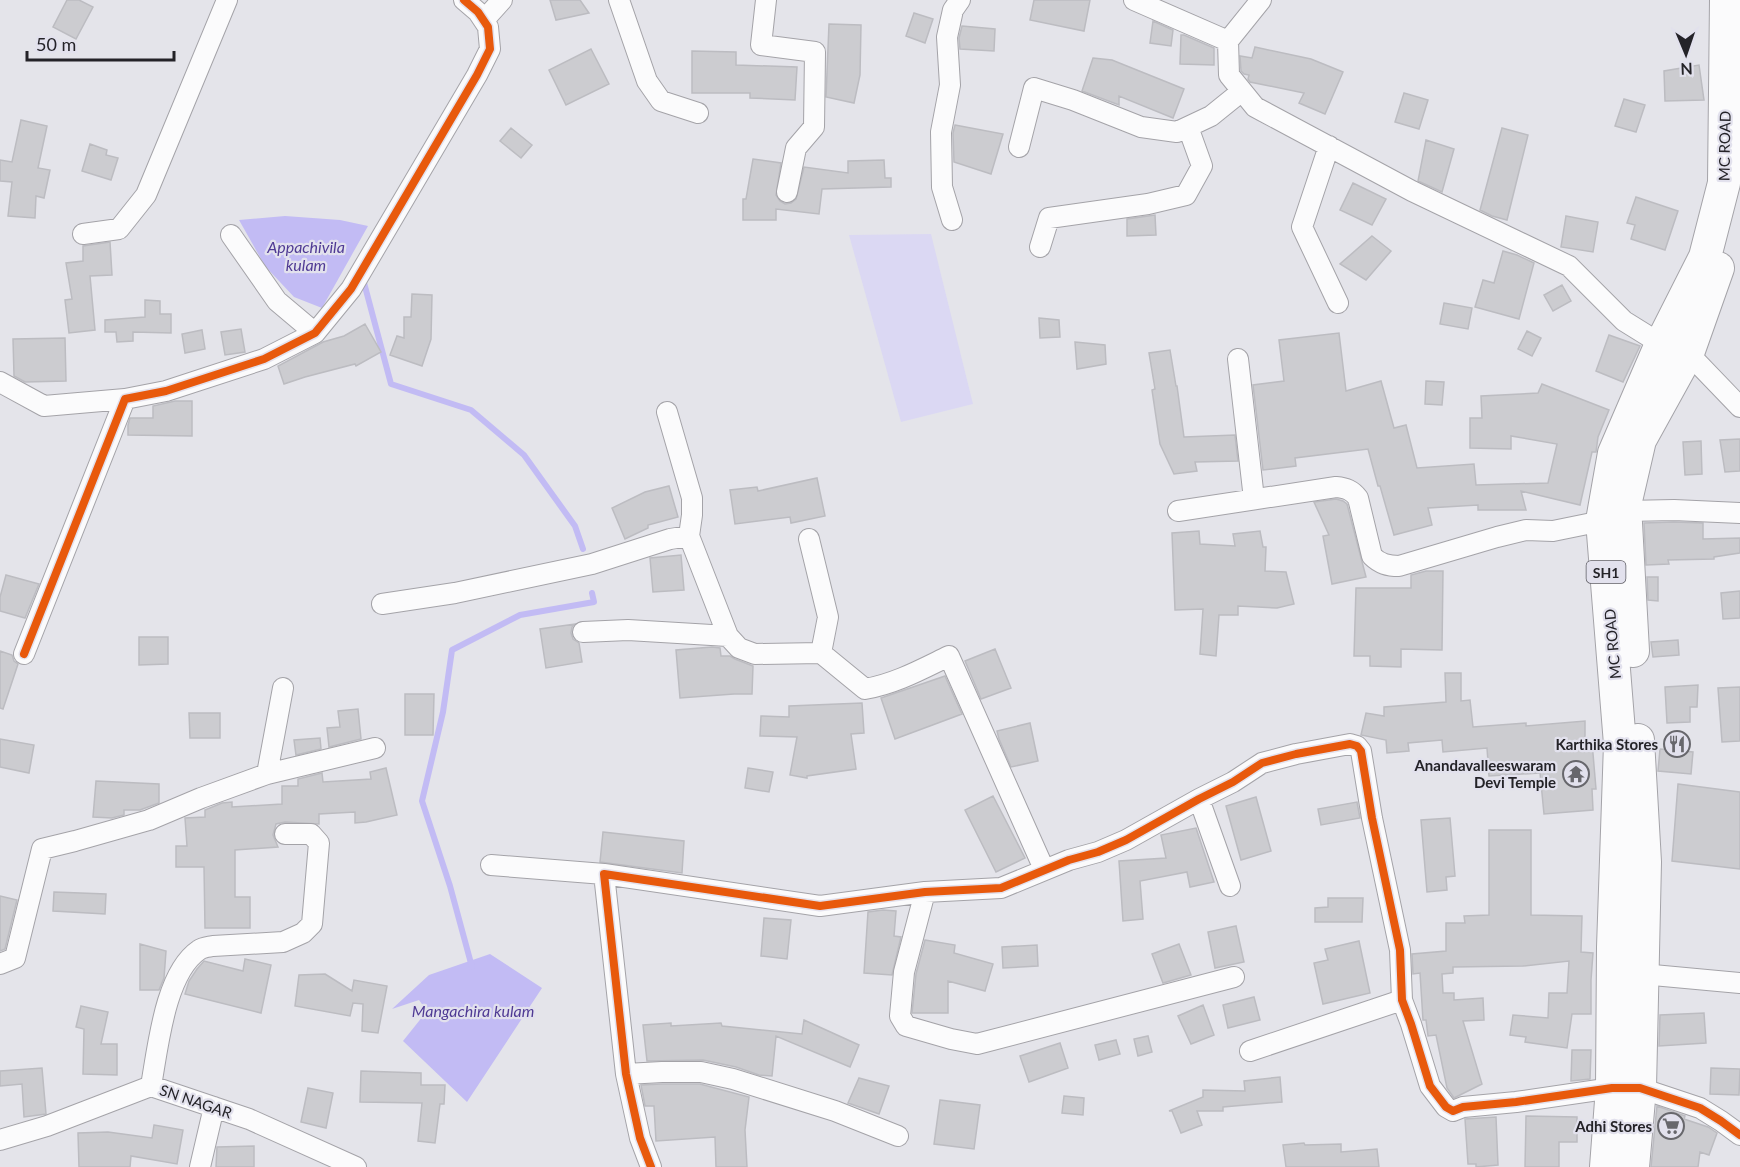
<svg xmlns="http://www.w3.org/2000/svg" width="1740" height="1167" viewBox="0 0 1740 1167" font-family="Lato,sans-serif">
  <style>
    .green { fill: #dbd8f3 }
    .water { fill: #c2bbf4 }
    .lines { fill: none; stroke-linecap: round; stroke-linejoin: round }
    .stream { stroke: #c2bbf4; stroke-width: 6 }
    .building { fill: #ccccd0; stroke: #bcbcc1; stroke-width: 1.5 }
    .minor-casing { stroke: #a4a3a8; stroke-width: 22 }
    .primary-casing { stroke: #a4a3a8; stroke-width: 34 }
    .minor { stroke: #fbfbfc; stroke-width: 20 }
    .primary { stroke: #fbfbfc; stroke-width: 32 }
    .cycleway-casing { stroke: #e2e1ed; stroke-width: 11 }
    .cycleway { stroke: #e8590c; stroke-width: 8 }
    .labels { text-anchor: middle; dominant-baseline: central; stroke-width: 4.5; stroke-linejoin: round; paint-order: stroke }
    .shield { fill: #e2e1ed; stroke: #5d5c63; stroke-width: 1.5 }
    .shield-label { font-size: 14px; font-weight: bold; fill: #242328 }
    .street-label { font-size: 15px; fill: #242328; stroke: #e2e1ed }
    .poi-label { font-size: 15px; font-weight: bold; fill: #242328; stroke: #e2e1ed; text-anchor: end }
    .water-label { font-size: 16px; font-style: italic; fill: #4f3a94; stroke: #e2e1ed }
  </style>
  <rect width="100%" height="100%" fill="#e4e4ea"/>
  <path class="green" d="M931,234L973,404L901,422L849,235Z"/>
  <path class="water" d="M285,216L340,220L368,226L322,308L294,297L265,266L239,220Z
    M490,954L542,988L467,1102L403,1041L427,1011L419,1000L392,1009L429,975Z"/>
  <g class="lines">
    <path class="stream" d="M363,279L391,384L471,410L524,455L575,526L583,549
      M472,967L450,886L422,801L443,712L452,650L520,615L594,602L592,593"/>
  </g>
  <path class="building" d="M67,0H79L93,7L76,39L53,27Z
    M550,0H580L589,13L556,20Z
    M1034,0H1090L1084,31L1030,20Z
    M914,13L933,19L925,43L906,36Z
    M1153,21L1173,30L1171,46L1150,43Z
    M829,24L861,25L860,75L854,103L826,97Z
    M962,26L995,29L994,51L960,49L959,38Z
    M1181,35H1184L1214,48V65L1180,64Z
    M1255,47L1311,59L1343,72L1325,114L1299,103L1304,93L1250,82L1248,79L1249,75L1244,74L1241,71L1240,56L1252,58Z
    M591,49L609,84L566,105L549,70Z
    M692,51L736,52V65L797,67L795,100L750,98V93H692Z
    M1093,58L1112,60L1184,89L1173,118L1119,96V105L1082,91Z
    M1699,65L1704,100L1665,101L1664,71Z
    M1404,93L1428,100L1419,129L1395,122Z
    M1624,99L1645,105L1636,132L1615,126Z
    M21,120L47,126L38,168L50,170L44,198L36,196L35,218L8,216L12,182L0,181V160L12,162Z
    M955,125L1003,134L991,174L954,162L953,133Z
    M511,128L532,145L521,158L500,141Z
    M1502,128L1528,135L1507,220L1492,216L1480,210Z
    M1426,140L1454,149L1442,192L1418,181Z
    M90,144L107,150L106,155L118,158L111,180L82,171Z
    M753,159L781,163L776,195L780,201L785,204L791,203L796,199L804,167L848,173V161L884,160L885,178H891V187L822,189L819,214L776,209V220H743V199H746Z
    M1353,183L1386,199L1372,225L1340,210Z
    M1636,197L1678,211L1665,250L1631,239L1635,225L1627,223Z
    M1155,215L1156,235L1127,236V219Z
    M1566,216L1598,222L1593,252L1561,247Z
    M1372,236L1391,251L1366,280L1340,264Z
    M110,242L112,275L90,276L95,330L69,333L65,300L72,299L66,263L83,261V246Z
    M1503,251L1517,255L1534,263L1519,319L1475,307L1483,280L1494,283Z
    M1562,285L1571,301L1553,311L1544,295Z
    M412,294L432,295L431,339L422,366L390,355L397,336L404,338V317H411Z
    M145,300L160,301V314H171V333L133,332V341L117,342L116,332H105V320L145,317Z
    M1444,303L1472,308L1468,329L1440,324Z
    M1039,318L1059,320L1060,337L1040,338Z
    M365,324L381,352L356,366L355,364L305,377L284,384L278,366L323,342L344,336Z
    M241,329L245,352L225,355L221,332Z
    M202,330L205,349L185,353L182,334Z
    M1527,331L1541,338L1532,356L1518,349Z
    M1339,333L1346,391L1381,381L1394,428L1406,425L1417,468L1474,464L1476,485L1548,483L1557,444L1511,436V449L1470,448V418H1482L1481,396L1538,393L1542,384L1609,410L1598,437L1596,452H1592L1580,505L1521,491L1526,510H1478V505L1428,508L1432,525L1394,535L1380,486H1378L1368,449L1295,458L1296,466L1263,470L1253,385L1284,381L1279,340Z
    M1609,335L1640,346L1623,382L1596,371Z
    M65,338L66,381L25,382L14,376L13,339Z
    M1075,342L1105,345L1106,364L1077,369Z
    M1170,350L1176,386H1177L1184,437L1235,435L1238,461L1195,462L1197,471L1174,474L1160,444L1152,390L1155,389L1149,353Z
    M1426,381L1444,382L1442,405L1425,404Z
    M175,401H192V436L128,435V425L130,418H153V406Z
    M1740,439V471L1725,472L1720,440Z
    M1701,441L1702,474L1685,475L1683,442Z
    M817,478L825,516L791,523L790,517L735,524L730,490L757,487L758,491Z
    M669,486L678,517L648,525V528L625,539L612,508L645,492Z
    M1336,499L1343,501L1347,504L1366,577L1332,584L1323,536L1329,535L1314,502Z
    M1674,522L1703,523V539L1740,538V553L1714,557V559L1668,560L1669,564L1646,565L1644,523Z
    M1199,531L1200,544L1235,546L1233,534L1260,531L1263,547H1266L1265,571L1286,572L1294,604L1277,608L1238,606V615H1219L1216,656L1200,654L1203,609L1175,610L1172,533Z
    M681,555L684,590L653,592L650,558Z
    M1426,571H1443L1442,650L1401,649V667L1370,666V656H1354L1356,588H1411V575Z
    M6,575L39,584L25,618L0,611V597Z
    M1647,577H1658V601L1648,600Z
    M1740,591V618L1723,619L1721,593Z
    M575,624L572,627L571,633L573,639L579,643L582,662L546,668L540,629Z
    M139,637H168V664L139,665Z
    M1678,640L1679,655L1653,657L1651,642Z
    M712,647L720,648L721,656H730L735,659L753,666L752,694H734L680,698L676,650Z
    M995,649L1011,688L981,699L965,661Z
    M0,651L12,655L14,661L18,664L3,709L0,708Z
    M1445,673H1461V701L1470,700L1473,727L1526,723V726L1585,721V742H1592L1596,789H1592L1593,810L1544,814L1540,773L1489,776L1487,748L1443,752L1442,740L1408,743L1409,751L1387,753L1386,740L1361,735L1366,713L1384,716V707L1446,702Z
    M945,676L962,714L895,739L881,698Z
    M1698,685L1697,707H1690V722L1667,723L1665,687Z
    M1740,687V741L1722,742L1718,688Z
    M405,694H434L433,735H405Z
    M862,703L864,733L851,734L856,769L807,776V778L790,775L797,737L760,736L761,716L789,717V706Z
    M358,709L361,739L329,747L327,728L340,727L338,711Z
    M189,713H220V738H190Z
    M1030,723L1038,761L1011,767L999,739L997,731Z
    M320,738L321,749L296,755L294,740Z
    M0,739L34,745L29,773L0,767Z
    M1660,749L1693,752L1691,774L1658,771Z
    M386,768L397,815L366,822L355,823V812L319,814V824L285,822L276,824L273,835L278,847L235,850V897H250V928H205L204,867H176V846H187L185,818L205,817V810L222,803L232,802V807L282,804V786H298V779L322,773L323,782L371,779L370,772Z
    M748,768L773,772L769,792L745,788Z
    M96,781L159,784V803L140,810H124V815L112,818L93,817Z
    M1678,784L1740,792V869L1672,861Z
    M993,796L1025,858L996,872L965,810Z
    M1256,797L1271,851L1241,860L1226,806Z
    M1357,802L1360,818L1321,825L1318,809Z
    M1450,818L1455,876L1446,877L1447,890L1427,892L1421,820Z
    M1196,828L1214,882L1190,887L1187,872L1140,881L1143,919L1123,921L1119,861L1166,858L1161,835Z
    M1489,830H1531V915L1582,916L1581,952L1593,953L1591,980V1014H1572L1567,1048L1525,1042L1526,1037L1510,1035L1513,1015L1548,1018L1549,993H1567L1569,961L1523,966L1453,967V973L1442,974L1443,993H1454V1000L1483,998L1484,1020L1463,1021L1482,1084L1454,1098L1447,1088L1436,1035L1428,1036L1426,1020H1423L1420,973L1413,974L1412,954L1446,951V923H1465L1464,916L1489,915Z
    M603,832L684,841L682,873L600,862Z
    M54,892L106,894L105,914L53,911Z
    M0,896L17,900L5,949L0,951Z
    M1328,898H1363L1362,922H1315V908L1328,907Z
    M883,910L896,911L894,936L901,937L892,975L864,973L868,912Z
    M764,918L791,920L787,959L761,956Z
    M1236,926L1244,962L1215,968L1208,932Z
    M925,940L955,945L954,953L993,964L985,991L948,981V1013H912L916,974Z
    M1359,941L1370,993L1323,1004L1314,963L1328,960L1325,949Z
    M140,944L166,951L164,978L159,990H140Z
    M1179,944L1191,975L1163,983L1152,954Z
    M1037,945L1038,966L1003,968L1002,947Z
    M245,959L271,965L261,1013L185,994L189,981L197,969L204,961L243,971Z
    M325,974L352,991L354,980L387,986L378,1033L362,1031L363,1004L353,1003L350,1016L295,1006L299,975Z
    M1254,997L1260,1020L1228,1028L1223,1005Z
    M1203,1005L1214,1035L1191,1044L1178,1016Z
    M81,1006L108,1012L101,1044H117V1075L83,1074L84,1029L76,1027Z
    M1704,1013L1706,1043L1659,1046L1660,1015Z
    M804,1020L859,1045L850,1067L776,1036L772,1076L759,1075L736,1067L703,1060L647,1061L643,1025L671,1023V1026L721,1023L722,1026L802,1034Z
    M1148,1036L1152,1052L1138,1056L1134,1039Z
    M1116,1040L1120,1054L1099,1060L1095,1045Z
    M1060,1043L1068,1068L1029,1082L1020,1056Z
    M1572,1050H1591L1590,1079L1571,1081Z
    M42,1068L46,1114L24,1117L22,1084L0,1086V1071Z
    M1711,1068L1740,1069L1739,1095L1710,1094Z
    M361,1071L421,1073V1085H445L444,1104H440L435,1143L418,1141L422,1103L360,1102Z
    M1280,1077L1282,1102L1223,1107V1111H1197L1202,1125L1181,1133L1172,1111H1169L1203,1097V1090L1245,1091L1244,1081Z
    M859,1078L889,1086L879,1114L848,1103Z
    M662,1084H700L749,1097L745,1130L747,1167H716L715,1137L656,1141L654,1106H645L641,1085Z
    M308,1088L333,1093L326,1128L301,1122Z
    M1064,1096L1084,1098L1083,1115L1062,1113Z
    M940,1100L980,1105L974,1149L934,1144Z
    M1657,1106L1685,1116L1684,1119L1708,1127L1717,1133L1709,1155L1700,1152L1698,1167H1651Z
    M1526,1116L1577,1117V1142H1559V1167H1525Z
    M1496,1117L1498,1165L1476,1167V1164H1468L1465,1119Z
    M154,1125L183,1130L177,1164L131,1156L130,1167H79L78,1133L108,1132L152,1138Z
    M1304,1143L1305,1145L1341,1144V1152L1377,1149L1379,1167H1286L1283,1145Z
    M254,1146V1167H216L217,1147Z"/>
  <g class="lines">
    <defs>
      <path id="minor" d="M619,0L647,81L661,101L698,113
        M766,0L761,45L815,52L814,127L796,148L787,192
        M1134,0L1228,41
        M1261,0L1228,41L1229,75L1255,107L1412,191L1569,266L1624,321L1661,344L1688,353L1740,407
        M484,20L502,0
        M1329,146L1302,227L1338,303
        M1019,147L1034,88L1073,100L1141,127L1177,132L1211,116L1242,91
        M952,220L942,187L941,132L950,85L947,37L953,10L960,0
        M83,234L119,229L146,195L227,0
        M231,235L277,301L315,333
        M1040,247L1049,218L1148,204L1186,195L1202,166L1188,127
        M1238,359L1254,499
        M0,382L44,406L125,399
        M1178,511L1336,487C1346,488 1352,490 1358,498L1372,556C1380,564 1388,566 1399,566L1497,537L1526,530L1553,531L1602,521
        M1626,511L1674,510L1740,513
        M689,536L728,636L739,648L755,654L821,653L865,689C895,684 922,669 949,656L1044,869
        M809,539L828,617L821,653
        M382,604L455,593L592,564L670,539L689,536L692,515V498L667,412
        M583,632L628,630L728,636
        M24,654L125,399L166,391L264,359L315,333L351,289L477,75L490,49L488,27L478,12L464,0
        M267,774L283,688
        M1199,799L1230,886
        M491,865L604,874
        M925,892L904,972L900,1016L906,1026L951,1039L977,1044L1234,977
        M0,964L15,958L42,849L75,841L149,820L201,798L267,774L375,748
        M1642,974L1740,983
        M1250,1051L1402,1000
        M626,1074L662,1072H701L733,1079L835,1111L898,1136
        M151,1086C158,1047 165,973 199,950C203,947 208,947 213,946L283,942L303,933L312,924L319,843L311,834H285
        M0,1140L47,1126L151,1086L249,1119L356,1167
        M200,1167L214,1107
        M651,1167L640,1138L626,1074L604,874L820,906L925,892L1001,888L1069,860L1098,852L1126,840L1199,799L1233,782L1262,763L1296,754L1350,744L1357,746L1361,751L1372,818L1400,950L1402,1000L1411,1024L1430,1086L1446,1107L1453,1111L1463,1107L1516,1102L1612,1088H1640L1700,1108L1721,1121L1740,1135"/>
      <path id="primary" d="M1633,651L1625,505L1640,440L1688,353L1718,268
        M1606,1167L1612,1088L1613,947L1620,744L1602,521L1614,453L1661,344L1705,257L1724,183L1726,0
        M1633,1167L1640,1088L1645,862L1638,740"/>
    </defs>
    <use href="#minor" class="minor-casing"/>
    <use href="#primary" class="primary-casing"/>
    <use href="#minor" class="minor"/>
    <use href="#primary" class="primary"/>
    <defs>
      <path id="cycleway" d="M24,654L125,399L166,391L264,359L315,333L351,289L477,75L490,49L488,27L478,12L464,0
        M651,1167L640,1138L626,1074L604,874L820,906L925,892L1001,888L1069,860L1098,852L1126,840L1199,799L1233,782L1262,763L1296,754L1350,744L1357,746L1361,751L1372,818L1400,950L1402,1000L1411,1024L1430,1086L1446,1107L1453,1111L1463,1107L1516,1102L1612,1088H1640L1700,1108L1721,1121L1740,1135"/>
    </defs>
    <use href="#cycleway" class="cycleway-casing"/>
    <use href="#cycleway" class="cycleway"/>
  </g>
  <defs>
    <symbol id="restaurant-ring" viewBox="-11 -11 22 22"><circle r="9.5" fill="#e2e1ed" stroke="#67676c" stroke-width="1.5"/><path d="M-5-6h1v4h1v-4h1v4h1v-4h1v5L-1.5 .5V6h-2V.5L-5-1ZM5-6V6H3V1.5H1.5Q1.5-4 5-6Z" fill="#67676c"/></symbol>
    <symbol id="temple-ring" viewBox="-11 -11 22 22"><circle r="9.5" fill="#e2e1ed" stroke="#67676c" stroke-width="1.5"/><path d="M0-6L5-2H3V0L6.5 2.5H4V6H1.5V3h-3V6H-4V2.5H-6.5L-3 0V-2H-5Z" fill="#67676c"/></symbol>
    <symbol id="supermarket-ring" viewBox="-11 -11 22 22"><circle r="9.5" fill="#e2e1ed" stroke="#67676c" stroke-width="1.5"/><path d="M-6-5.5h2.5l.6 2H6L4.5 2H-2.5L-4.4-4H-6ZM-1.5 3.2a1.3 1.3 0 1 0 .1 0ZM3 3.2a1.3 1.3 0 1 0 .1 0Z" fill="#67676c"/></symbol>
  </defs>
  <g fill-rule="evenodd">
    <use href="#restaurant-ring" x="1662" y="729" width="30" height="30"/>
    <use href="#temple-ring" x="1561" y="759" width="30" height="30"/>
    <use href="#supermarket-ring" x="1656" y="1111" width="30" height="30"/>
  </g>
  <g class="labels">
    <rect class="shield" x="1586.5" y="561" width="39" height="22" rx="4.5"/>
    <g class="shield-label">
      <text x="1606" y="572">SH1</text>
    </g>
    <g class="street-label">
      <text transform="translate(1724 146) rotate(-89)">MC ROAD</text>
      <text transform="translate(1612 644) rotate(-95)">MC ROAD</text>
      <text transform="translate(196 1101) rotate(19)">SN NAGAR</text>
    </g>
    <g class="poi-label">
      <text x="1658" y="744">Karthika Stores</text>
      <text x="1556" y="765">Anandavalleeswaram<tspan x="1556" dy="17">Devi Temple</tspan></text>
      <text x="1652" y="1126">Adhi Stores</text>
    </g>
    <g class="water-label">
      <text x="306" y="246">Appachivila<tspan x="306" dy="18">kulam</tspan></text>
      <text x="473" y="1010">Mangachira kulam</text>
    </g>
  </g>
  <g transform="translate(1686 54) rotate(178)" stroke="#e2e1ed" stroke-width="4.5" paint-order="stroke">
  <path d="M0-4.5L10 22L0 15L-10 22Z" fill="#242328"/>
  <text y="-9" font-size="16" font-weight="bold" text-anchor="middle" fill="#242328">N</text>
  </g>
  <path d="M27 51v9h147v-9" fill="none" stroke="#242328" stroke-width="3"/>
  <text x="36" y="51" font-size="18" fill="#242328" stroke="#e2e1ed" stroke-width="4.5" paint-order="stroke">50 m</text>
</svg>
